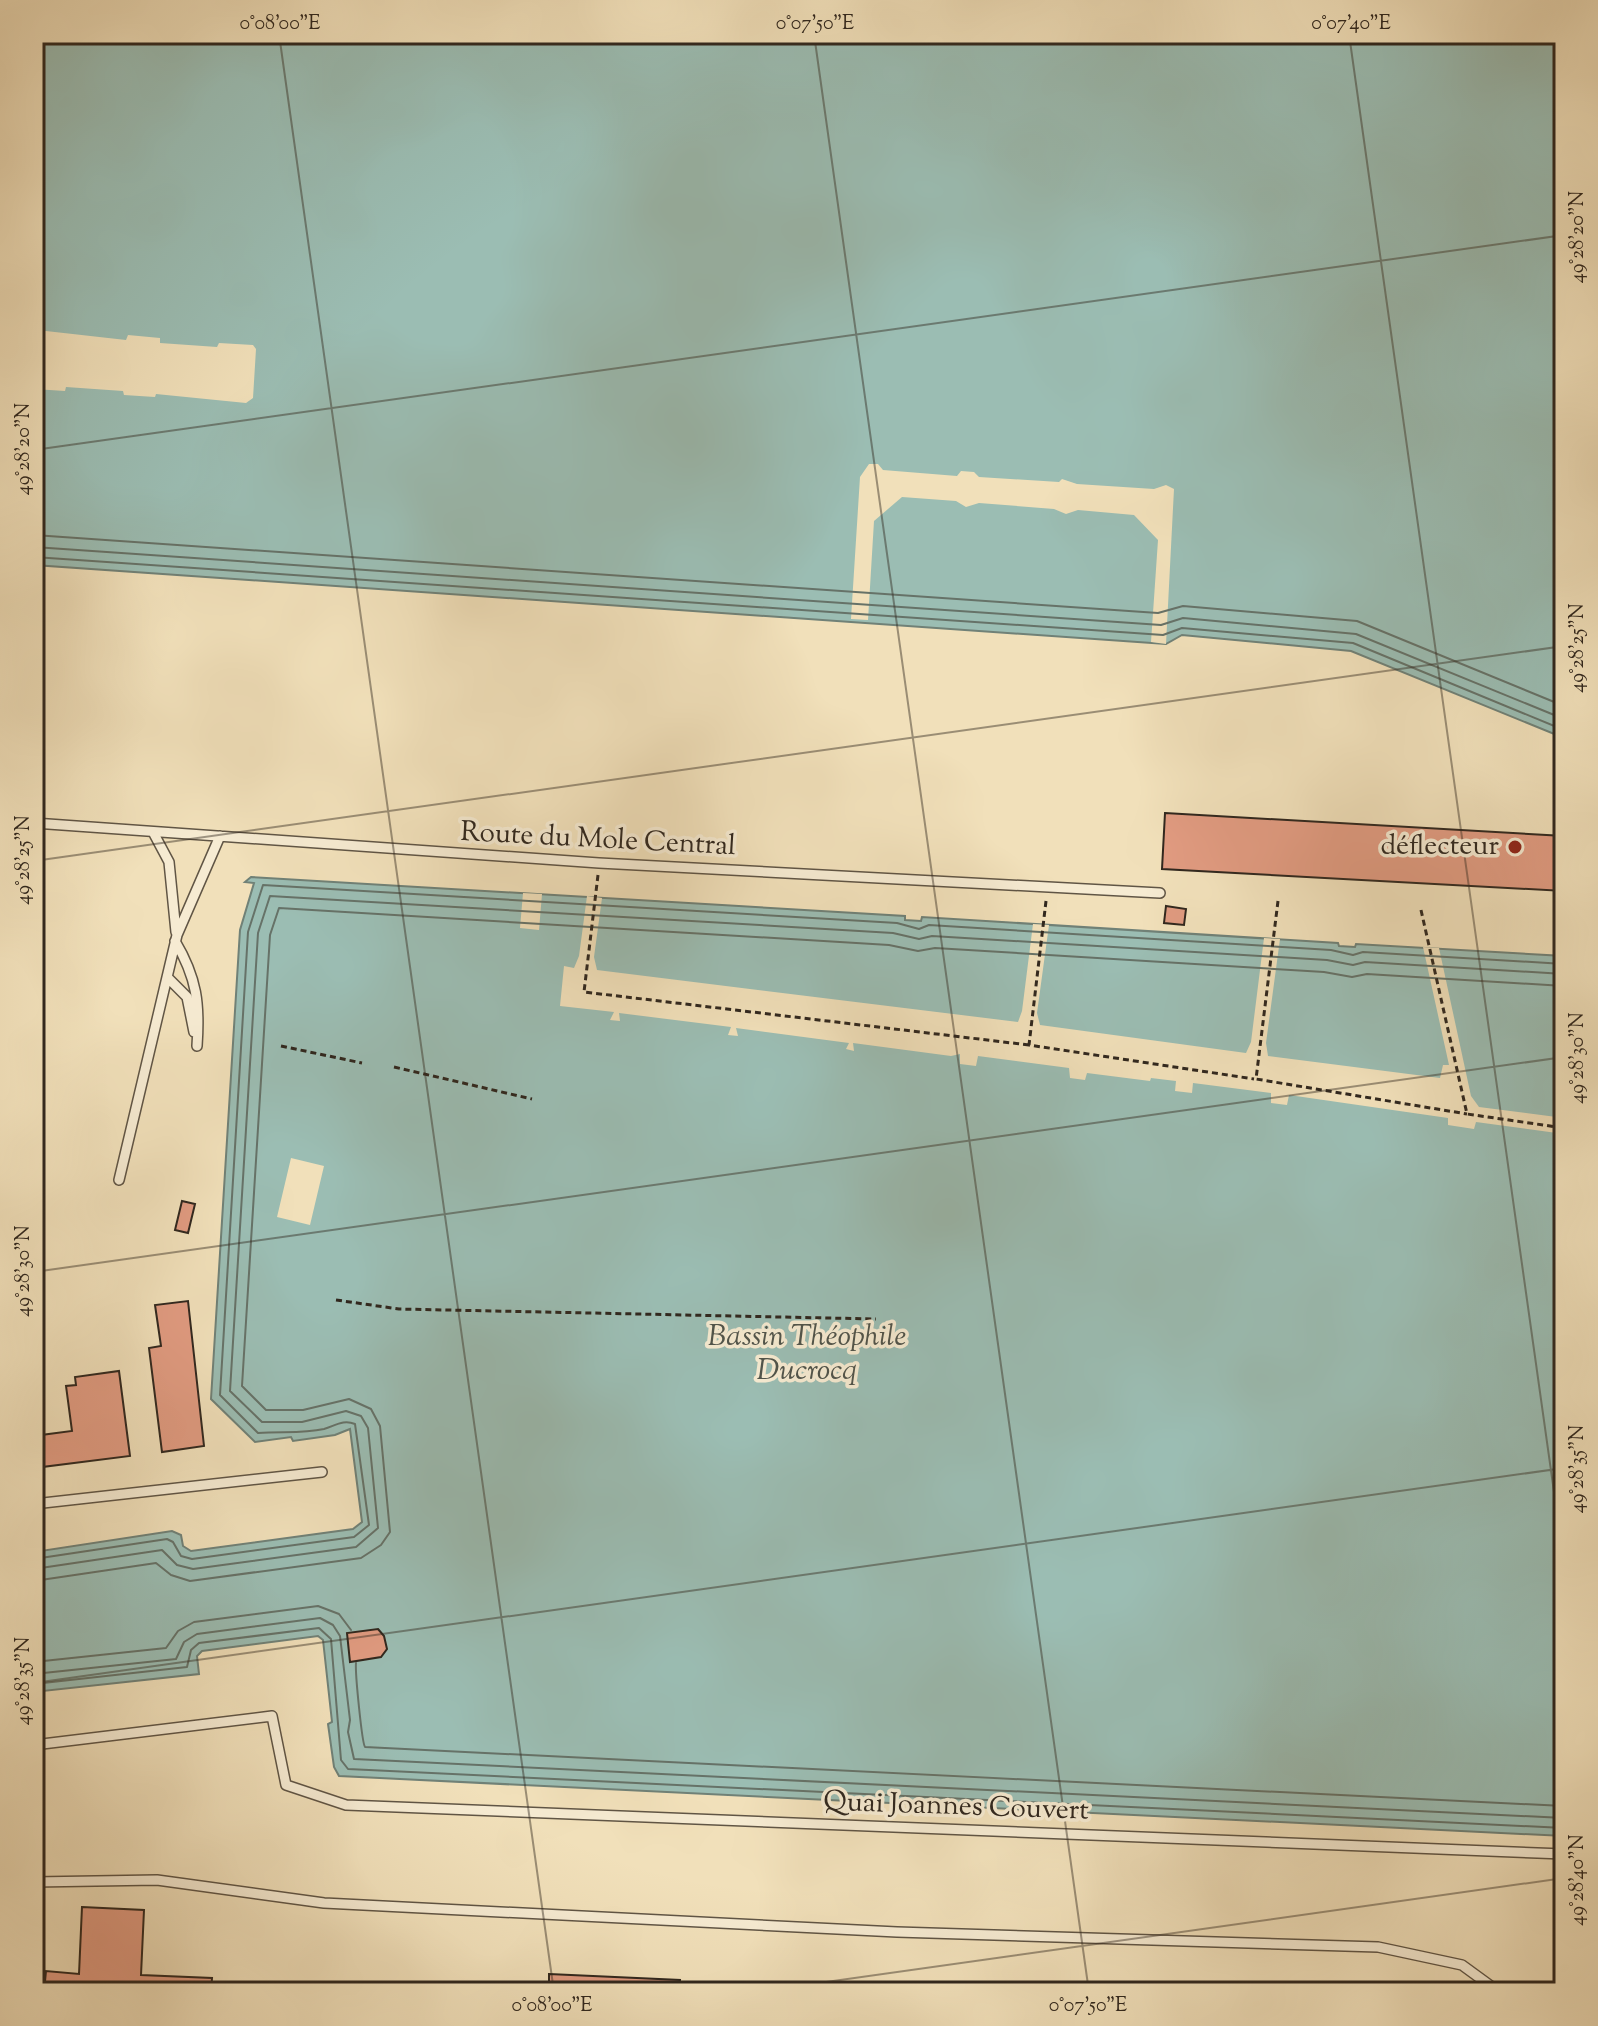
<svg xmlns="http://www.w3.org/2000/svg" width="1598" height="2026" viewBox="0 0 1598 2026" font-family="'Sorts Mill Goudy',serif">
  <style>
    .water { fill: #9bbdb3; stroke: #708177; stroke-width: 2 }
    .pier { fill: #f1e0ba }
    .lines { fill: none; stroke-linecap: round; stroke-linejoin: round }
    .shore { stroke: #667268; stroke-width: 2 }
    .building { fill: #e19b81; stroke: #30271e; stroke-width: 2 }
    .service-casing { stroke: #605545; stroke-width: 12 }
    .path { stroke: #30271e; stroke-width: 3; stroke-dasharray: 6 4; stroke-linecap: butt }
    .service { stroke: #f6ebd2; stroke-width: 9 }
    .ticks { fill: none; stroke: #30271e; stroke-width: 2; stroke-opacity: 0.45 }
    .poi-dot { fill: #8f2418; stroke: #f6ebd2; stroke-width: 3 }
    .labels { text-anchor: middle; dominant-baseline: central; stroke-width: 7; stroke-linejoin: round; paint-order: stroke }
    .street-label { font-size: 28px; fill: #30271e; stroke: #f6ebd2 }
    .poi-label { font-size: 28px; fill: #30271e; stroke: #f6ebd2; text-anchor: end }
    .water-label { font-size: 30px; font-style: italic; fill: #50544b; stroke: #f6ebd2 }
    .neatline { fill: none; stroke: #30271e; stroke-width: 3 }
    .ticks-label { font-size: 20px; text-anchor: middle; fill: #30271e }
  </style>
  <rect width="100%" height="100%" fill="#f1e0ba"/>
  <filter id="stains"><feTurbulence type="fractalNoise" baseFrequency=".0025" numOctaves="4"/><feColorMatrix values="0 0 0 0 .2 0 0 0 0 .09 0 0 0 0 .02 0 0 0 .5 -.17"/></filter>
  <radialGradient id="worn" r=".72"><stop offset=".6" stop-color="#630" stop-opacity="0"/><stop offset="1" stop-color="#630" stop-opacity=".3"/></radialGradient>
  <path class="water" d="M34,34H1564V738L1351,651L1182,635L1166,644L34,565Z
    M251,877L905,916V920L921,921L922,917L1338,943L1339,946L1355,947L1356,944L1564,956V1836L339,1776L334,1767L328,1724L332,1722L323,1640L318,1636L202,1651L197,1656L199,1674L34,1692V1552L172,1531L181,1535L183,1546L191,1551L353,1529L362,1522L350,1429L335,1435L293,1441L291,1437L255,1442L211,1399L240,930L254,883L245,882Z"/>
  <path class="pier" d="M37,330L126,340L128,335L160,338V343L217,347L219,343L253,345L256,349L253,398L246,403L156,394L155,397L124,395L123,391L66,387L65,391L34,389V333Z
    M869,464H878L883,470L957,476L961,471L974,472L979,477L1059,482L1062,479L1077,484L1154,489L1166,485L1174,489L1166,644L1151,642L1158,540L1134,515L1078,510L1066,514L1054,509L979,503L966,507L956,501L902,497L874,521L868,620L851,619L860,477Z
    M523,893L542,894L539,930L520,928Z
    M587,896L602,898L594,957L597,970L1018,1022L1022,1011L1033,924L1049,925L1037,1013L1040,1025L1246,1053L1251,1042L1264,938L1280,939L1266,1043L1268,1056L1440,1078L1443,1065H1449L1423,947L1439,948L1471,1096L1479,1107L1564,1118V1134L1476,1122L1474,1129L1448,1125V1118L1289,1095L1287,1105L1271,1103V1093L1193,1083L1192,1093L1175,1091L1176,1081L1151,1078L1150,1081L1087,1073L1085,1080L1070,1078L1069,1068L978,1056L976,1066L960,1064V1054L951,1056L853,1043L854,1051L846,1049L849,1043L736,1028L738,1036L728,1035L731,1027L619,1013L620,1021L610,1020L614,1012L560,1006L564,966L574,968L579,956Z
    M291,1158L324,1166L310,1225L277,1217Z"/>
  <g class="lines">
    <path class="shore" d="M34,535L1158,613L1183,606L1357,621L1564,706
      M34,547L1161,625L1183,618L1356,634L1564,719
      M34,557L1163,635L1182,628L1353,643L1564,730
      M34,1559L167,1539L173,1542L181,1556L192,1559L354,1537L369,1525L355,1424C343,1419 335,1426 324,1429C302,1434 281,1431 258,1433L220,1395L248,932L263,885L897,923L919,929L929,925L1331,950L1353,955L1363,952L1564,964
      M34,1569L162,1550L177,1565L193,1569L356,1547L378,1528L368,1428L361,1416L346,1411L302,1422H262L230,1391L258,933L270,896L893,933L919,939L932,936L1327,960L1353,965L1365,962L1564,974
      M34,1581L156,1563L171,1575L190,1581L361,1558L381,1545L390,1532L380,1426L371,1409L349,1399L303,1410H266L242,1386L270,935L279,908L889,945L918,951L935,948L1324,972L1352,977L1367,974L1564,986
      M34,1662L166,1648L178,1631L194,1622L318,1606L339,1614L351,1630
      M356,1663C355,1673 362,1743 365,1747L1564,1806
      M34,1674L176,1659L184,1642L197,1634L320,1618L333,1625L340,1636L350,1720L348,1732L354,1759L1564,1818
      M34,1684L187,1667L191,1650L199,1643L319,1628L331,1639L341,1760L348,1769L1564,1828"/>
  </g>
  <path class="building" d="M1165,813L1564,836V891L1162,869Z
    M1166,906L1186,909L1184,925L1164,923Z
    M182,1201L195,1204L188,1233L175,1230Z
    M188,1301L204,1446L162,1452L149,1348L161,1346L155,1305Z
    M119,1371L130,1456L34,1468V1436L72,1431L66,1386L76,1385L75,1377Z
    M378,1629L384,1636L387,1649L381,1657L350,1662L347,1633Z
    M82,1907L144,1910L141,1975L212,1978L211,1992H44L46,1971L79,1974Z
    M549,1974L680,1980L679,1992H549Z"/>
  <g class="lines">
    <defs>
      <path id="service" d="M34,823L599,863L1160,893
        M153,832L169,862L176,932
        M175,941C197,978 200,1004 197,1046
        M167,977L187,997L194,1032
        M119,1180L177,935L220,836
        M34,1504L322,1472
        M34,1745L272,1716L286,1785L346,1805L1564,1854
        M34,1882L157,1880L324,1903L897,1932L1378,1947L1462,1965L1499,1992"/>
    </defs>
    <use href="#service" class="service-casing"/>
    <path class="path" d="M598,875L584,992L1029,1045
      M1046,901L1029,1045L1254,1079
      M1278,901L1256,1079L1467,1114
      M1421,910L1467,1114L1564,1128
      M281,1046L362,1063
      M394,1067L532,1099
      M336,1300L399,1309L876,1319"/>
    <use href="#service" class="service"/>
  </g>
  <path class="ticks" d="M279,34L554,1992M814,34L1089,1992M1349,34L1564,1563M34,40L75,34M34,450L1564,235M34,861L1564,646M34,1272L1564,1057M34,1683L1564,1468M755,1992L1564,1878"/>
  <circle class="poi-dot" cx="1515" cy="847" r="8"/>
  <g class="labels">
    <g class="street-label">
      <text transform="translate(598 840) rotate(3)">Route du Mole Central</text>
      <text transform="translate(956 1807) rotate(2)">Quai Joannes Couvert</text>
    </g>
    <g class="poi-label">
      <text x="1499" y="847">déflecteur</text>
    </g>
    <g class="water-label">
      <text x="807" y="1337">Bassin Théophile<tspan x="807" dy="34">Ducrocq</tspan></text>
    </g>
  </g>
  <rect width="1598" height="2026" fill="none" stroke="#f1e0ba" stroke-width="88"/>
  <rect x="44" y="44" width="1510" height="1938" class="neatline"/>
  <g class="ticks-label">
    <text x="280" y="29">0°08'00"E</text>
    <text x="815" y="29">0°07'50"E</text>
    <text x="1351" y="29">0°07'40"E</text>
    <text transform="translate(1576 237) rotate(-90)" y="7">49°28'20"N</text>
    <text transform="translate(22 449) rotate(-90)" y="7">49°28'20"N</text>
    <text transform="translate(1576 648) rotate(-90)" y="7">49°28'25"N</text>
    <text transform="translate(22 860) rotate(-90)" y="7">49°28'25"N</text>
    <text transform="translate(1576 1058) rotate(-90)" y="7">49°28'30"N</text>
    <text transform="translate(22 1271) rotate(-90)" y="7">49°28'30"N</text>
    <text transform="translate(1576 1469) rotate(-90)" y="7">49°28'35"N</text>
    <text transform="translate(22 1681) rotate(-90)" y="7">49°28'35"N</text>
    <text transform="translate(1576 1880) rotate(-90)" y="7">49°28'40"N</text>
    <text x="552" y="2011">0°08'00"E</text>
    <text x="1088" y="2011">0°07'50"E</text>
  </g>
  <rect width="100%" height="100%" filter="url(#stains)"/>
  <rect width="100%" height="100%" fill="url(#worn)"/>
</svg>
